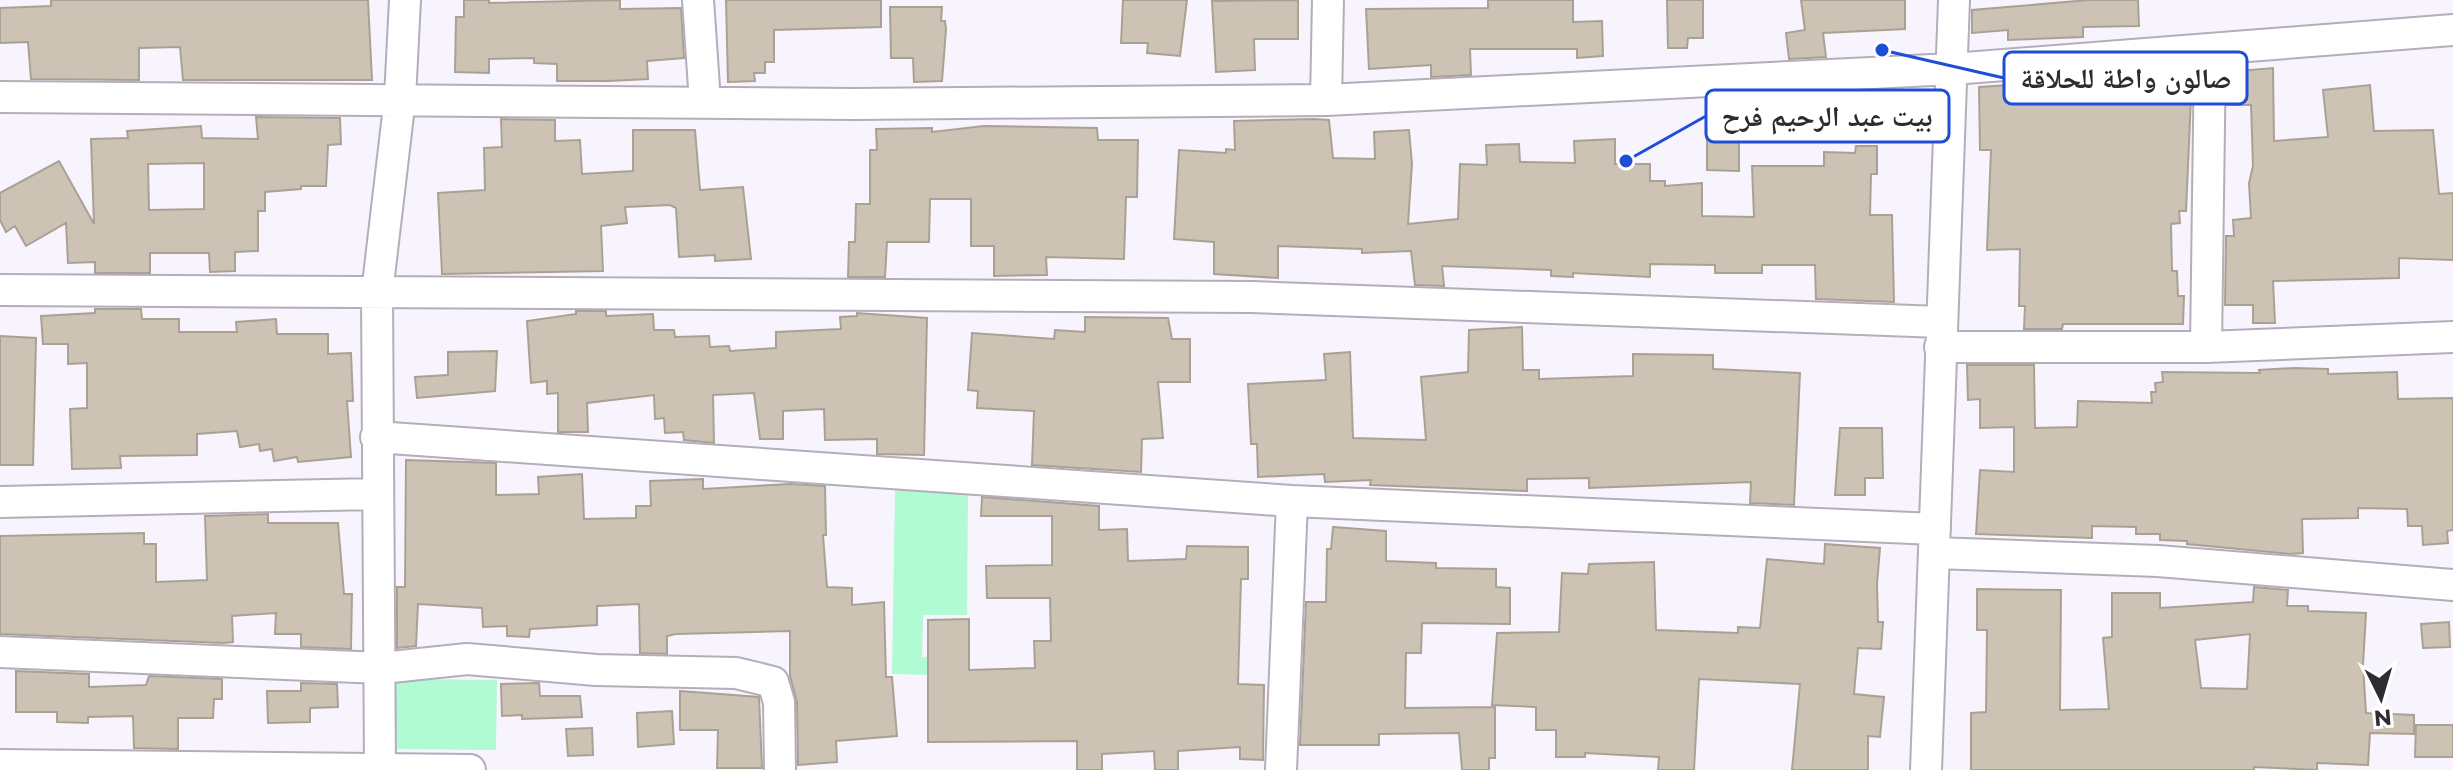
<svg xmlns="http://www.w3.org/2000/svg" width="2453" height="770" viewBox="0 0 2453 770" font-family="Montserrat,'Noto Naskh Arabic',sans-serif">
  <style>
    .green { fill: #b0fad4 }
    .building { fill: #ccc3b5; stroke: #aaa194; stroke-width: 2; fill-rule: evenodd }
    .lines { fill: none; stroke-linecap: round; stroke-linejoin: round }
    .street-casing { stroke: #b4adbb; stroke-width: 34 }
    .street { stroke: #fff; stroke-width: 30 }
    .leader { fill: none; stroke: #1d4ed8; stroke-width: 3 }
    .callout-dot { fill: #1d4ed8; stroke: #fff; stroke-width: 3 }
    .callout { fill: #fff; stroke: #1d4ed8; stroke-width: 3 }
    .callout-label { font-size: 28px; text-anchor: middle; font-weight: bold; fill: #2f2c31 }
  </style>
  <rect width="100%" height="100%" fill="#f8f4fd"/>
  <path class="green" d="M895,490L968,491L967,615H923L922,657H933L932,675L892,674Z
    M396,679L497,680L496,750L396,749Z"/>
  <path class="building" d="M51,0H368L372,80H183L180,47L139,48V80L31,79L28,42L0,43V8L51,6Z
    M464,0H489V3L620,0V9L681,8L684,58L647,61L648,79L609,81H557V64L534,63V58L489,59V73L455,72L456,17H464Z
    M726,0H881V27L774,30V62H765V73H754L755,81L728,82Z
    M1123,0H1187L1180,56L1147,53L1148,43H1121Z
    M1298,0V39H1254L1255,70L1216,72L1212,1Z
    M1488,0H1573V22L1602,21L1603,56L1577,58V49H1470L1471,75L1431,77V65L1369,69L1366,9L1488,8Z
    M1667,0H1703V38H1688L1687,48H1668Z
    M1801,0H1905V29L1823,33L1826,57L1789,59L1786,33L1805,30Z
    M2089,0H2138L2139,26L2083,27V37L2008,40V30L1972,33V10Z
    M890,7H942L941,21H945L946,29L942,81L914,82L913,58H891Z
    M2273,68L2274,141L2328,137L2323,90L2370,85L2374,131L2433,130L2439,194L2453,193V260L2399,258V278L2273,281L2275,323H2253V305H2225L2226,236H2234L2233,220L2251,218L2249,183L2253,166L2251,105H2227L2228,72Z
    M2119,78V83L2156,78L2159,100L2191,98L2186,211H2179L2180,223L2171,224L2172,271H2177L2178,296H2184L2183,324H2063L2062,329H2024L2025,306H2019L2020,249L1987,250L1991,150H1980L1979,87Z
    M256,117L340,118L341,144L328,145L326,186H301V189L265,192V211H258V251L235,252V271L210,272L209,253H150V273H95V262L68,263L66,223L26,246L15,226L6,232L0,220V193L59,161L94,224L91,139L128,138L127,131L201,126L202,138L258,139ZM204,163V209L149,210L148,164Z
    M501,119L555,120V141L580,140L582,174L633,171V130H695L700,190L743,187L751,259L715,261V255L679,257L676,208L670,205L625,207L627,223L601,226L603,271L442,274L438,193L485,190L484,148L502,147Z
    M1314,119L1329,120L1333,158L1375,159L1374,132L1409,130L1412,164L1408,224L1458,219L1460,164L1487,165L1486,145L1519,144L1520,162L1575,163L1574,141L1615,139V164H1650V181H1665V186L1702,183V216L1754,217L1752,166H1824V152L1855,153L1856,146H1877V174H1871L1870,215H1892L1894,302L1816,299L1815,265H1762V273H1715V265L1650,264V277L1573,273V277L1551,276V270L1442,266L1444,286L1415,285L1411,251L1362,253V249L1278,246V278L1214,274V242L1174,239L1179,150L1226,153V149L1235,150L1234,121Z
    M1707,120L1739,121V171L1707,170Z
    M984,126L1097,128L1098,140H1138L1137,197H1126L1124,259L1046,257L1047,275L994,276V246H971V199H930L929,242H887L885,277H848L849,242H855L856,204H870V150H877L876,129L932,128V132Z
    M95,309H141L142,319H179V332H237L236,322L276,319L277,334H328V354L351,353L353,401H347L351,457L298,462L297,457L274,461L272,449L260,451L259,444L240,447L237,431L197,434V455L120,456L121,468L72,469L70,409L87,408V363L68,364V344H43L41,316L95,313Z
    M576,311H606V316L653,314L654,330H674L675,337L709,336L710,347L729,346L730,351L776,348V332L841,329L840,317L857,316V313L927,318L924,455L877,454V439L825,440L824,409L783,411V439H760L754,393L713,395L714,443L684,440L683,432L665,433L664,418L655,419L654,395L587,403L588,432H558V393L547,394V381L531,383L527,321L576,314Z
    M1085,317L1168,318L1172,339H1190V382H1158L1163,438L1142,439L1141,472L1032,465L1034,411L977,408L978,391L968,390L972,333L1054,339L1055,330L1085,332Z
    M1522,327L1523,370H1539V379L1633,376V354L1713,355V369L1800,373L1794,505L1750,503L1751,482L1589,488V478L1527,479V491L1370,485L1371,480L1325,482L1324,474L1258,477L1257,444H1251L1248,384L1326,380L1324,354L1350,352L1353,438L1426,440L1421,377L1468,372L1469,330Z
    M0,336L36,338L33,465H0Z
    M497,351L495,391L417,398L415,377L448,375V352Z
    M1967,365H2034L2035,428L2077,427L2078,401L2152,403L2151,392H2156L2155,383L2163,382L2162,372L2260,373L2259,370L2294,368L2328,369V374L2397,372L2398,399L2453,398V530L2447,531L2448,543L2423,545L2422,526H2408L2407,509L2358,508V518L2302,519L2303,553L2290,554L2187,544V541L2160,540V534H2136V527L2092,526V538L1976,534L1980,470L2014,472V427L1980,428V399L1968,400Z
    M1840,428H1882L1883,478H1865V495H1835Z
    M406,460L496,463V495L539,494L538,477L582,474L584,519L636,518V506H651L650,481L703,479V489L790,484L825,486L826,535H823L827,587L852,588V605L884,602L886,677H892L897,736L836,741L837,762L798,765L797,702L790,676V631L676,634L667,636V654L640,653L639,604L597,606V625L530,629L529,637L507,636V626L483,627L482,608L418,604L416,646L397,648V587H405Z
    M982,497L1099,506V530L1127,529L1128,561L1186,559L1187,546L1248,547V579H1241L1238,684L1264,685L1263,760L1240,759V747L1178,751V770H1155L1154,751L1102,754V770H1077V741L928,742V620L969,619V670L1035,668L1034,641H1051L1050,598H987L986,566L1052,565V516H981Z
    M268,514V523H338L344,594H352L351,649L301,647V634H275L276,613L232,616L233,642L223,643L0,634V536L144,533V544H156V582L207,580L205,516Z
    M1333,527L1386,531V561L1436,563V568L1496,569V587L1510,588V624L1422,623L1421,653H1406L1405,708L1495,707V758H1489V770H1462L1459,733L1379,734V745H1300L1306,602H1326L1327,549H1331Z
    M1825,544L1880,548L1877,584L1878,622H1883L1881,649L1858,648L1854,694L1884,697L1880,737L1868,736V770H1792L1800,684L1699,679L1694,770H1658L1659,757L1585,753V757H1556V730H1536V707L1492,705L1497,633L1559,632L1562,573L1588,574L1589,564L1654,562L1656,630L1738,633V627L1760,628L1767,559L1824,564Z
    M2254,587L2288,590L2287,606H2308V611L2366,613L2363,665L2366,713L2414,715V734L2370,733L2368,765L2317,763V770L2254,767V770H1971V713L1986,712L1987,630H1977V589L2061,590L2060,710L2109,709L2103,638L2112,637V593H2160V608L2253,602ZM2250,634L2247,689L2201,688L2195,640Z
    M2449,622L2450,647L2423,648L2421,624Z
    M16,671L89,674V687L146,685L149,676L222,679V699H214L213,718H178V749L134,748L133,716L88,717V723L57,722V712H16Z
    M301,683L337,684L338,707L310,708V722L268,723L267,691H301Z
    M539,683L540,696H580L582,717L522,719V715L502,716L501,684Z
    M680,691L759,697L762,768H717L718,730H680Z
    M672,711L674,744L638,747L637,713Z
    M2416,725H2453V757H2415Z
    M592,728L593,755L568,756L566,729Z"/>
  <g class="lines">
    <defs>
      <path id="street" d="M698,0L705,102
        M0,97L854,104L1326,100L1952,69L2453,30
        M1326,100L1328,0
        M0,290L1252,297L1941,322
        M1940,347H2206L2453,337
        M2206,347L2210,50
        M376,437L1292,501L1935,529
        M0,502L376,494
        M1935,553L2158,561L2453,585
        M0,652L382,668L467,659L596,670L736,673L773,682L779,702L780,770
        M0,765L470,770
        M380,770L377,293L400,98L405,0
        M1281,770L1292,501
        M1926,770L1954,0"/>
    </defs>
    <use href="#street" class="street-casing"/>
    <use href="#street" class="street"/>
  </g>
  <path class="leader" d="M1882 50L2004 78M1626 161L1706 116"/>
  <g class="callout-dot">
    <circle cx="1882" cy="50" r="8"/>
    <circle cx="1626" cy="161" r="8"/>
  </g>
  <g class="callout">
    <rect x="2004" y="52" width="243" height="52" rx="8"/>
    <rect x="1706" y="90" width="243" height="52" rx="8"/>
  </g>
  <g class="callout-label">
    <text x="2126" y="88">صالون واطة للحلاقة</text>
    <text x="1827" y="126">بيت عبد الرحيم فرح</text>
  </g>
  <g transform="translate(2381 698) rotate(175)" stroke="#ffffff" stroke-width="6" paint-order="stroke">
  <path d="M0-6L14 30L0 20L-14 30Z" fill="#2f2c31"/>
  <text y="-12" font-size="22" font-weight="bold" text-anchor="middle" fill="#2f2c31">N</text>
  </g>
</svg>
